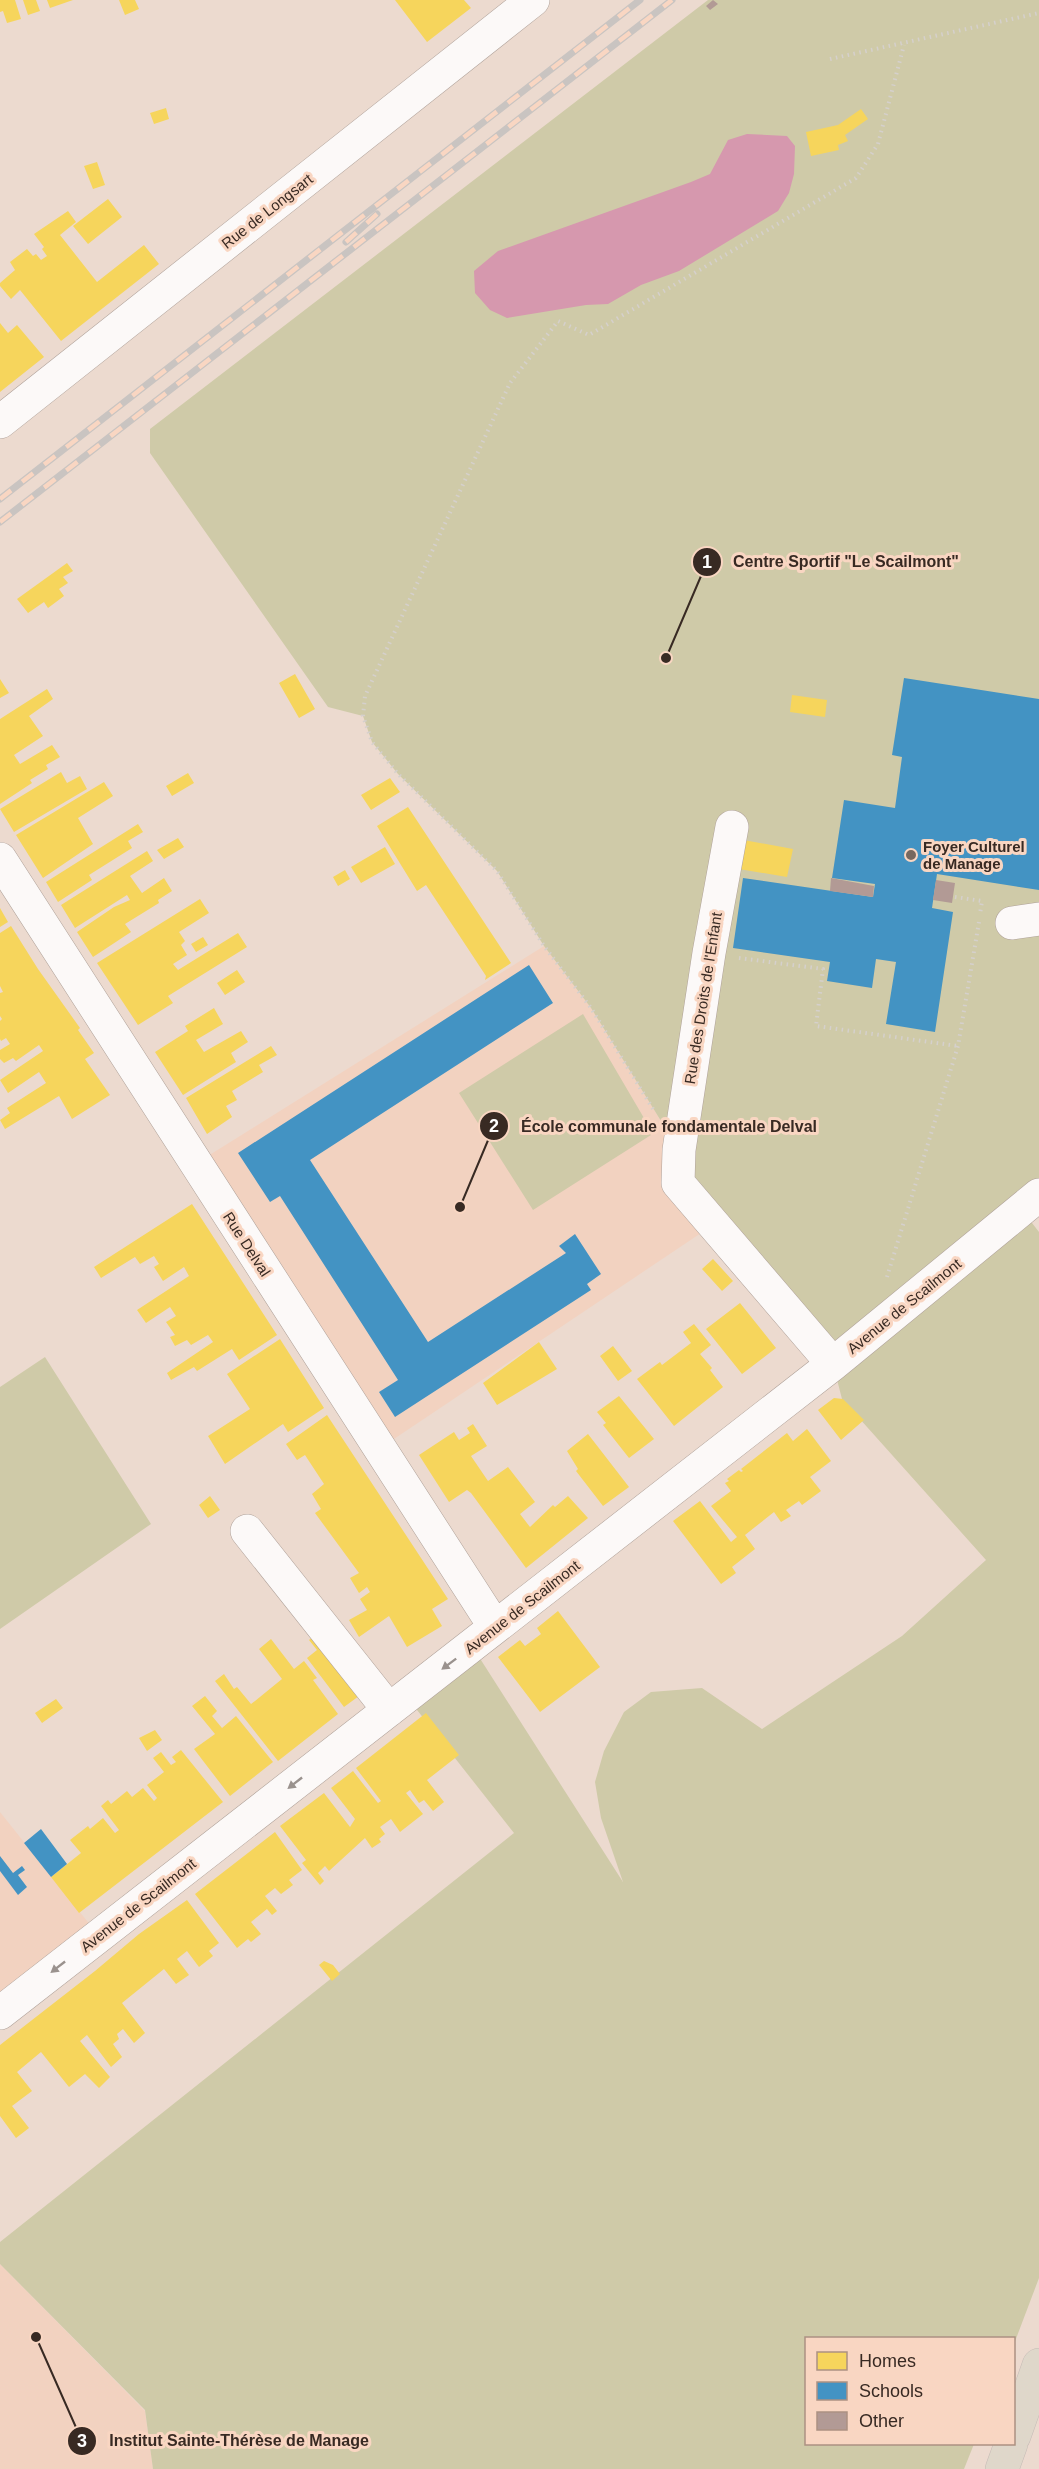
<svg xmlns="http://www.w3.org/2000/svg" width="1039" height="2469" viewBox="0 0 1039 2469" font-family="Helvetica,sans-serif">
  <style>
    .built { fill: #f2d2c0 }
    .green { fill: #cfcaa8 }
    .water { fill: #d698ae }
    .homes { fill: #f6d55c }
    .schools { fill: #4393c3 }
    .building { fill: #b29a95 }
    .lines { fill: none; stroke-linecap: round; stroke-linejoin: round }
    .minor-casing { stroke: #afa199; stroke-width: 34 }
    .highway-casing { stroke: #c5bbb6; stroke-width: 34 }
    .path { stroke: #d5d0cc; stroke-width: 4; stroke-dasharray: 1.5 4.5; stroke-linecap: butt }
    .minor { stroke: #fcf9f8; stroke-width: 33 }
    .highway { stroke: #dfd7ca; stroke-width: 33 }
    .rail-casing { stroke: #c9c4c1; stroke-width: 7 }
    .rail { stroke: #f9d6c2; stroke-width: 4.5; stroke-dasharray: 14; stroke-linecap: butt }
    .oneway { fill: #9a928e }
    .poi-dot { fill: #77685f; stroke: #f9d6c2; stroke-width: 2 }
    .labels { text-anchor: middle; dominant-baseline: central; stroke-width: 6; stroke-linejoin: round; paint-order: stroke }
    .street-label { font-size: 15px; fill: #382a23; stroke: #f9d6c2 }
    .poi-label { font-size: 15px; font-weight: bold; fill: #382a23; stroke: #f9d6c2; text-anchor: start }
    .leader { fill: none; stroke: #382a23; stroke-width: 2 }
    .callout-dot { fill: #382a23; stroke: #f9d6c2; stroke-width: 2 }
    .mark-label { font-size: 18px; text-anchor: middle; font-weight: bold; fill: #fff }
    .callout-label { font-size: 16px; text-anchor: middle; font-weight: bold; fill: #382a23; stroke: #f9d6c2; stroke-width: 6; stroke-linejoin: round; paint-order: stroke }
  </style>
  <rect width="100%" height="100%" fill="#ecdacf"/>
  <path class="built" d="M544,946L591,1008L679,1150L713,1225L379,1449L195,1164Z
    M0,1812L99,1936L0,2013Z
    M0,2264L145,2411L153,2469H0Z"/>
  <path class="green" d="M708,0H1039V1195L1022,1210L1039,1232V2278L1014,2344V2338H806V2444H974L964,2469H153L145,2410L0,2264V2242L514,1833L406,1696L472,1646L623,1882L601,1818L595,1782L604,1751L624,1712L651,1692L702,1688L762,1729L902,1636L986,1560L842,1399L833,1364L688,1196L679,1150L591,1008L544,946L497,871L398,774L372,742L363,716L328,707L150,453V429Z
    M583,1014L651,1130V1135L533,1210L459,1093Z
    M45,1357L151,1524L0,1629V1387Z"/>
  <path class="water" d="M747,134L787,136L795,146L794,174L789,193L778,211L679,271L641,285L608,304L586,305L507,318L490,310L475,293L474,271L498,251L691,182L710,174L728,140Z"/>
  <path class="homes" d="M0,0H15L21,19L7,23L3,11L0,12Z
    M23,0H36L40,11L28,15Z
    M47,0H73L50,8Z
    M119,0H135L139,9L125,15Z
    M395,0H464L471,8L427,42Z
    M166,108L169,119L154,124L150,113Z
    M861,109L868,119L845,135L848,141L838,145L839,150L811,156L806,132L838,125Z
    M97,162L105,185L93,189L84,166Z
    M108,199L122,217L88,244L73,226Z
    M68,211L76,222L60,235L97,282L144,245L159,264L61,341L20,290L11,299L0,286V283L15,270L10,262L27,249L33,256L36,254L41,260L47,256L42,249L44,247L34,234Z
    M0,323L8,333L17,325L44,357L0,392Z
    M67,563L73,571L63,577L68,583L59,589L64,596L48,608L44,602L28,613L17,599Z
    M295,674L315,709L299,718L279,683Z
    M0,679L9,693L0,698Z
    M47,689L53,699L29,716L43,736L14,755L20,764L52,745L60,757L46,765L48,769L30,780L32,783L0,804V719Z
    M792,695L827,700L825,717L790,712Z
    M61,772L67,783L80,776L87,789L14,832L0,809Z
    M188,773L194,783L172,796L166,786Z
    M390,778L400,792L371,810L361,795Z
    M104,782L113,796L78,818L93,844L43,878L16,835Z
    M408,807L511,963L485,980L486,976L426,885L417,891L377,826Z
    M138,824L143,832L128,841L132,848L89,875L92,880L58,902L46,882Z
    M178,838L184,847L164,859L157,850Z
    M738,839L793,849L787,877L733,868Z
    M385,847L395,864L361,883L351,867Z
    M147,851L153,861L130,876L142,893L164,878L172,891L158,900L159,903L125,924L131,932L93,957L77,932L114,907L130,900L127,895L75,928L61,905Z
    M345,870L350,879L338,886L333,877Z
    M200,899L209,913L179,932L185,941L181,945L187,955L173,964L178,970L238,933L247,947L168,996L173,1003L138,1025L97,963Z
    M0,908L8,922L0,927Z
    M11,926L38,969L80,1028L78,1030L94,1053L85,1059L110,1095L72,1119L59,1096L5,1129L0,1120L10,1113L7,1108L46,1083L39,1072L8,1093L0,1080L43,1051L39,1045L16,1061L13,1058L4,1063L0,1059V1050L10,1044L6,1038L1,1041L0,1039V1021L2,1019L0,1016V993L3,992L0,986V933Z
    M203,937L208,945L196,952L191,944Z
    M237,970L245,982L225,995L217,983Z
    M214,1008L223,1024L196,1040L204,1052L241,1031L248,1042L231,1053L236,1062L183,1095L155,1052L188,1031L185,1026Z
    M271,1046L277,1055L259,1065L263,1072L232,1091L237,1100L226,1106L232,1117L207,1134L186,1098Z
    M192,1204L277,1335L239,1360L232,1349L197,1371L194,1367L171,1380L167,1373L213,1342L208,1335L191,1345L187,1340L175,1346L170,1337L175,1335L166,1322L176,1316L170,1307L146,1323L137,1310L189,1276L184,1267L163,1281L154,1267L159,1264L154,1256L140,1264L135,1257L101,1278L94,1267Z
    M713,1259L733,1281L722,1291L702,1269Z
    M740,1303L776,1348L742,1374L706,1329Z
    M694,1324L711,1345L700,1354L712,1368L710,1370L723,1387L674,1426L637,1379L660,1362L662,1365L691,1343L683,1332Z
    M280,1339L324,1408L288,1432L283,1424L225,1464L208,1436L250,1409L227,1374Z
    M539,1342L557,1369L497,1405L483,1383Z
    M613,1346L632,1371L618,1381L600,1356Z
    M619,1396L654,1439L629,1458L603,1425L606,1423L597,1412Z
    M834,1398L843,1399L864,1420L841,1440L818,1410Z
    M327,1415L448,1599L432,1609L442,1626L407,1647L389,1616L359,1637L349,1620L367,1610L360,1599L370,1592L367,1587L359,1593L350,1578L359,1573L315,1513L321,1509L312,1494L324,1484L305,1455L297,1460L286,1444Z
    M473,1424L487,1446L471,1456L488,1481L508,1467L535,1502L520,1514L530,1527L553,1505L555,1507L568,1496L588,1518L526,1568L471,1493L467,1490L449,1502L419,1455L454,1432L459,1440L470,1433L467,1428Z
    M807,1429L831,1461L810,1477L821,1491L802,1505L799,1501L786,1510L791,1516L781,1522L774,1512L745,1535L755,1549L732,1567L736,1573L721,1584L673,1521L700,1501L731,1542L737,1537L711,1506L731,1491L725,1483L729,1481L727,1479L739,1470L741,1472L743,1471L741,1469L787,1433L793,1441Z
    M588,1434L629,1487L603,1506L576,1471L578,1469L567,1451Z
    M210,1496L220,1510L208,1518L199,1505Z
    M558,1611L600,1667L540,1712L498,1657L520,1640L525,1646L541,1634L537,1628Z
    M316,1634L363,1693L344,1707L307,1658L317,1650L309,1640Z
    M271,1639L294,1669L304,1661L317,1678L313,1680L338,1714L278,1761L215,1681L224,1674L234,1689L237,1687L251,1704L255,1701L282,1679L259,1649Z
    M205,1696L217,1711L212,1716L222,1728L236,1716L273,1762L230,1796L194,1749L215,1734L192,1706Z
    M56,1699L63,1708L42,1723L35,1713Z
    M426,1713L459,1755L427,1780L444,1802L433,1811L424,1800L419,1803L410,1790L406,1793L423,1814L400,1832L391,1819L380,1827L385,1834L379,1839L381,1842L372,1848L365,1838L329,1871L325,1866L318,1873L324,1881L320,1885L302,1863L306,1860L280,1826L324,1793L350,1827L355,1819L331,1788L353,1771L378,1803L381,1801L356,1768Z
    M155,1730L162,1740L147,1751L139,1738Z
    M181,1750L223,1802L79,1913L51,1877L81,1853L70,1840L88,1826L90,1829L103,1818L115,1833L119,1830L101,1806L108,1800L111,1804L127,1791L132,1797L143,1788L154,1801L157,1798L147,1785L164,1772L153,1758L161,1752L171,1765L176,1762L172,1757Z
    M275,1832L302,1870L289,1880L293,1885L281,1894L275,1888L265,1896L277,1911L272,1915L267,1909L251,1922L261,1934L251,1942L248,1939L237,1948L195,1894Z
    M187,1900L219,1943L209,1951L213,1956L199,1967L187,1951L177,1959L189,1975L176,1984L164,1969L122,2003L145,2033L134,2043L123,2029L117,2034L119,2039L113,2044L122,2057L111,2067L87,2035L80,2041L110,2077L99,2088L85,2074L69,2087L41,2052L17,2072L32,2091L12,2106L29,2128L16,2138L0,2116V2045L95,1971L139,1934Z
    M324,1961L333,1965L340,1974L332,1981L319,1965Z"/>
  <path class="schools" d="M904,678L1039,699V890L937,874L932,908L953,912L935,1032L886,1024L896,962L876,959L872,988L827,981L830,962L733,948L743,878L873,897L875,884L832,878L844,800L895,808L902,757L892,755Z
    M529,965L553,1003L310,1160L428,1342L566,1253L559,1246L575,1234L601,1274L587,1284L591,1290L395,1417L379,1392L398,1380L280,1196L270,1202L238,1153Z
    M41,1829L67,1864L51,1877L24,1843Z
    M0,1856L13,1873L22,1866L25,1870L18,1875L27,1887L18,1895L0,1871Z"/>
  <path class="building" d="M713,0L718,4L710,10L706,6Z
    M831,878L874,886L873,897L830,891Z
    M936,880L955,883L952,903L933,900Z"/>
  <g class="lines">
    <defs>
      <path id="minor" d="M0,422L533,0
        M732,827L709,953L679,1150L678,1183L833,1364
        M0,859L495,1627
        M1012,923L1039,919
        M247,1531L389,1710
        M0,2013L833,1364L1039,1195"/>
      <path id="highway" d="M1014,2436L1039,2365
        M1002,2469L1011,2444"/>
    </defs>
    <use href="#minor" class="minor-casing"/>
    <use href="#highway" class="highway-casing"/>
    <path class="path" d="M830,59L1039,13
      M955,897L982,901L980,914
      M739,958L823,969L816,1026L958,1046
      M653,1109L591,1008L544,946L497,871L398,774L372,742L363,716L365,696L510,383L558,321L589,335L856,178L878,144L904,45
      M887,1277L958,1046L979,922"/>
    <use href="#minor" class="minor"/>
    <use href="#highway" class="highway"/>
    <defs>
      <path id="rail" d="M346,242L377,214
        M0,499L640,0
        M0,522L672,0"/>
    </defs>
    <use href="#rail" class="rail-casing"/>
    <use href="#rail" class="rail"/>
  </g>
  <defs><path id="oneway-solid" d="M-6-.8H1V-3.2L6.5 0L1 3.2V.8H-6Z" transform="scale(1.5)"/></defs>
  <g class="oneway">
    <use href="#oneway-solid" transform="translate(449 1664) rotate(143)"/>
    <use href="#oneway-solid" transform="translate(295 1783) rotate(142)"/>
    <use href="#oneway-solid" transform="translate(58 1967) rotate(142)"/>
  </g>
  <circle class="poi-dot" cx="911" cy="855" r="6"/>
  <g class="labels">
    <g class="street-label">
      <text transform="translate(267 211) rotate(-38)">Rue de Longsart</text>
      <text transform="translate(703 998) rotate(-81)">Rue des Droits de l'Enfant</text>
      <text transform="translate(247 1244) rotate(57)">Rue Delval</text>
      <text transform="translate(904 1306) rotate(-39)">Avenue de Scailmont</text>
      <text transform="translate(522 1607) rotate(-38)">Avenue de Scailmont</text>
      <text transform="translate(138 1905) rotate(-38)">Avenue de Scailmont</text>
    </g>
    <g class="poi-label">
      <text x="923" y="846">Foyer Culturel<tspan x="923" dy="17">de Manage</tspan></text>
    </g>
  </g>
  <path class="leader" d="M666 658L707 562M460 1207L494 1126M36 2337L82 2441"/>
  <g class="callout-dot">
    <circle cx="666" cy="658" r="6"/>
    <circle cx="460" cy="1207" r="6"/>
    <circle cx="36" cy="2337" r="6"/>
    <circle cx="707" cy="562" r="15"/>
    <circle cx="494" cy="1126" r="15"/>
    <circle cx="82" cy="2441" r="15"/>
  </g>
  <g class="mark-label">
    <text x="707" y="568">1</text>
    <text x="494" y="1132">2</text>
    <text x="82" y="2447">3</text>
  </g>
  <g class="callout-label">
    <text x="846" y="567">Centre Sportif "Le Scailmont"</text>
    <text x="669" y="1132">École communale fondamentale Delval</text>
    <text x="239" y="2446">Institut Sainte-Thérèse de Manage</text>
  </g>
  <rect x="805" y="2337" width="210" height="108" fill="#f9d6c2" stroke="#ac9182" stroke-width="1.5"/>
  <rect x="817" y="2352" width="30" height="18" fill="#f6d55c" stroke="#ac9182" stroke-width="1.5"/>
  <text x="859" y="2367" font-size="18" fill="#382a23">Homes</text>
  <rect x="817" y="2382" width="30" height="18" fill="#4393c3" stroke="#ac9182" stroke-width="1.5"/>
  <text x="859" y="2397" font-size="18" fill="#382a23">Schools</text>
  <rect x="817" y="2412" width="30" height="18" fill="#b29a95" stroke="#ac9182" stroke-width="1.5"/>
  <text x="859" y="2427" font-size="18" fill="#382a23">Other</text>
</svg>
